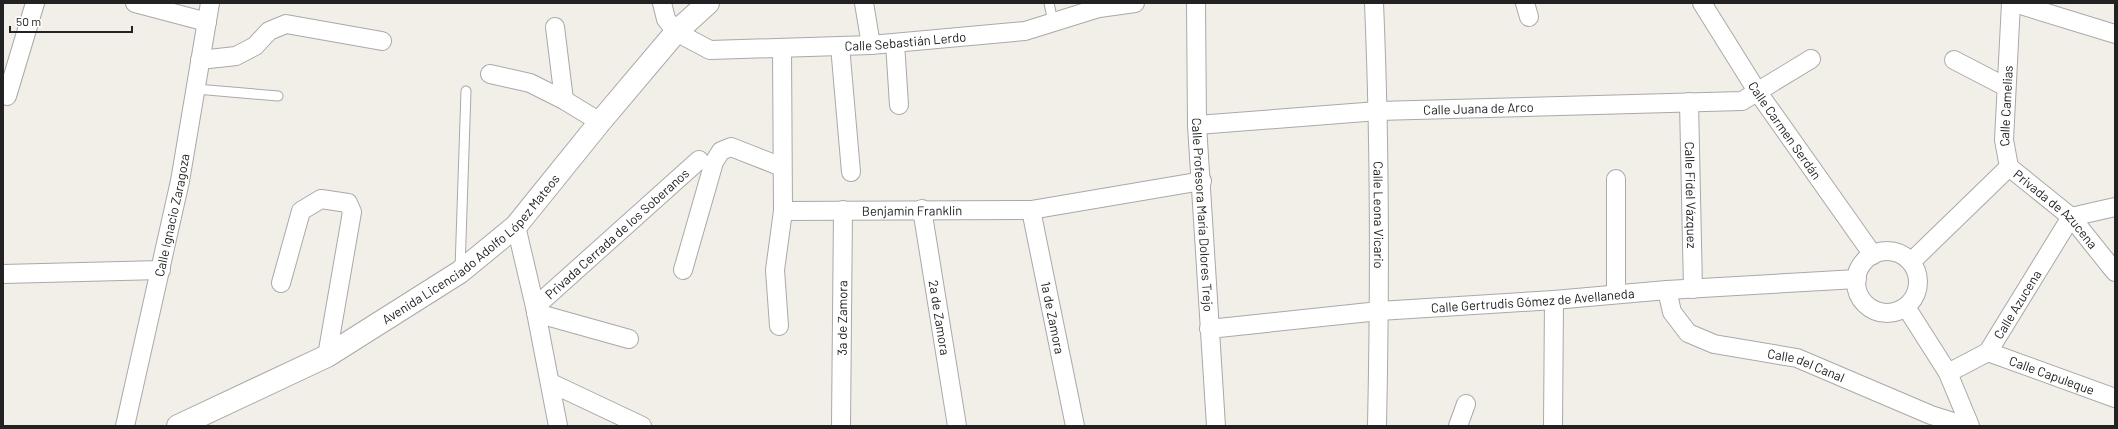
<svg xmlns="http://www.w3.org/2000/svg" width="2118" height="429" viewBox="0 0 2118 429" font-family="Barlow,sans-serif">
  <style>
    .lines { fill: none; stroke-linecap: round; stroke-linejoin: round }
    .service-casing { stroke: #a9a9a9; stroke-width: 11 }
    .minor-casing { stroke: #a9a9a9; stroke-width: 20 }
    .tertiary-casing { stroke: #a9a9a9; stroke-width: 24 }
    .service { stroke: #fff; stroke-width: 9 }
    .minor { stroke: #fff; stroke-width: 18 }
    .tertiary { stroke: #fff; stroke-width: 22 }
    .labels { text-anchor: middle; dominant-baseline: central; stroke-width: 3.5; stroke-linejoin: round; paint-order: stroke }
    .street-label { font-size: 13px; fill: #222; stroke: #fff }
  </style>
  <rect width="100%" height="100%" fill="#f2efe9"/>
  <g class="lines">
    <defs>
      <path id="service" d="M1049,3L1053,22
        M196,89L278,96
        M460,269L466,91"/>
      <g id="minor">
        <path d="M135,3L207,22"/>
        <path id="s1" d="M662,3L666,19L676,32L710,50L871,45L1025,31L1099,8L1135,3"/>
        <path d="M864,3L871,45"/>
        <path id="s2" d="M1196,3L1197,125L1216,426"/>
        <path id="s3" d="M1374,3C1380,144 1380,285 1377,426"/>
        <path d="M1525,3L1529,17"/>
        <path id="s4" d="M1702,3L1757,91L1873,255"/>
        <path d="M2014,3L2115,34"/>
        <path d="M555,27L564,100"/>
        <path d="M895,43L899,105"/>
        <path d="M840,46L851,172"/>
        <path d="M200,60L236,56L255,46L269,31L286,24L382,41"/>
        <path d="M1954,60L2006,87"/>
        <path d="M490,74L530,83L564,100L600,122"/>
        <path d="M7,96L35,3"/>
        <path id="s5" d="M1689,102L1693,289"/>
        <path id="s6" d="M1197,125L1378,111L1742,101L1811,59"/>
        <path id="s7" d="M2009,167L2071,217L2115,272"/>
        <path d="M1616,179V293"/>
        <path id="s8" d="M922,209L957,426"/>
        <path id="s9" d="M1031,210L1075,426"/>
        <path id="s10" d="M783,211L1031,210L1202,181"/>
        <path d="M516,226L535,307L558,426"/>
        <circle cx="1887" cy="282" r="31"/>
        <path id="s11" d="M1911,262L2009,167L2004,140L2011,3"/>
        <path d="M683,270L714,162L721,151L731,147L782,167"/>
        <path d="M3,274L161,270"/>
        <path d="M281,283L301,211L321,199L348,203L352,212L327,356"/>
        <path id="s12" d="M1667,290L1672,312L1688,333L1714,344L1797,358L1931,415L1966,426"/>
        <path id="s13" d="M535,307L699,160"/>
        <path d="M1906,307L1948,373L1970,426"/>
        <path d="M536,313L629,339"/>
        <path d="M779,326L775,270L783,211L782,48"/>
        <path id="s14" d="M1209,329L1379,311L1554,300L1667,290L1857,279"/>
        <path id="s15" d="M1988,352L2115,398"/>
        <path id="s16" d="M1948,373L1988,352L2071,217L2115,207"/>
        <path d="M551,383L642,426"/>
        <path id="s17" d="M125,426L180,181L210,3"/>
        <path id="s18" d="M841,426L843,210"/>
        <path d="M1458,426L1466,404"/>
        <path d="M1553,426L1554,300"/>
      </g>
      <g id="tertiary">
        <path id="s19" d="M178,426L327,356L460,272L516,226L600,122L676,32L708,3"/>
      </g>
    </defs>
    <use href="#service" class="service-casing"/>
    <use href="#minor" class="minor-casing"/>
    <use href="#tertiary" class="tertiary-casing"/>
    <use href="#service" class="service"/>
    <use href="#minor" class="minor"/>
    <use href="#tertiary" class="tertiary"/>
  </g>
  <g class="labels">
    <g class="street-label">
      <text stroke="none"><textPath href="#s1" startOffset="267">Calle Sebastián Lerdo</textPath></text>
      <text stroke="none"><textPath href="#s11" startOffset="198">Calle Camelias</textPath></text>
      <text stroke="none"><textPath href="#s6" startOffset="282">Calle Juana de Arco</textPath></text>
      <text stroke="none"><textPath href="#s4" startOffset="152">Calle Carmen Serdán</textPath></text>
      <text stroke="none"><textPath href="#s5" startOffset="93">Calle Fidel Vázquez</textPath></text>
      <text stroke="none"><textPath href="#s10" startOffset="129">Benjamín Franklin</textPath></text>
      <text stroke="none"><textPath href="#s7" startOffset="63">Privada de Azucena</textPath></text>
      <text stroke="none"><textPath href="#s3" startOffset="212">Calle Leona Vicario</textPath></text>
      <text stroke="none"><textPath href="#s17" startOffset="216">Calle Ignacio Zaragoza</textPath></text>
      <text stroke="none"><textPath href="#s2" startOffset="212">Calle Profesora María Dolores Trejo</textPath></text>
      <text stroke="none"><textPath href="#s13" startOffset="110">Privada Cerrada de los Soberanos</textPath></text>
      <text stroke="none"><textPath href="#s19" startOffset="345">Avenida Licenciado Adolfo López Mateos</textPath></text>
      <text stroke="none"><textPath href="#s14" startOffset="325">Calle Gertrudis Gómez de Avellaneda</textPath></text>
      <text stroke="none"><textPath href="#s16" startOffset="101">Calle Azucena</textPath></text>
      <text stroke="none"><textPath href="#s18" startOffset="108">3a de Zamora</textPath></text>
      <text stroke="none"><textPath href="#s8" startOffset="110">2a de Zamora</textPath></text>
      <text stroke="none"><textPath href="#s9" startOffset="110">1a de Zamora</textPath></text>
      <text stroke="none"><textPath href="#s12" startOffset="172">Calle del Canal</textPath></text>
      <text stroke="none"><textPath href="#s15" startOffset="68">Calle Capuleque</textPath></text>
    </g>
  </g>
  <rect width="2118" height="429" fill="none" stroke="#222222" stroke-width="8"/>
  <path d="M10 26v6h122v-6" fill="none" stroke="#222222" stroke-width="2"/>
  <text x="16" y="26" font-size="12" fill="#222222" stroke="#ffffff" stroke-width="3" paint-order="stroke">50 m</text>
</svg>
